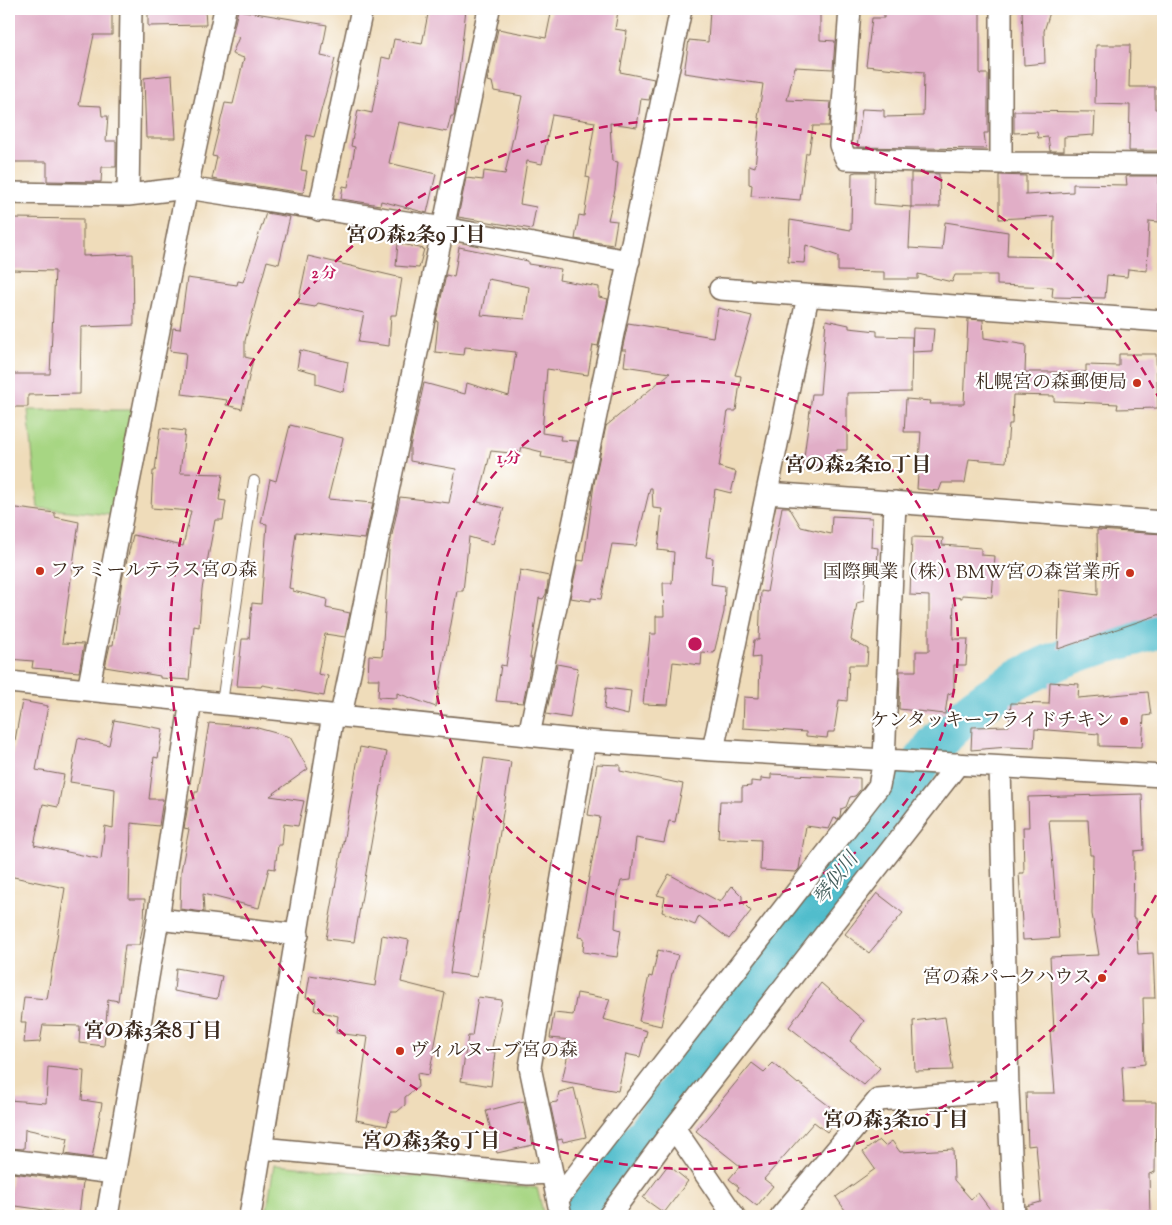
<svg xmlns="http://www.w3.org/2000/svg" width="1172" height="1225" viewBox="0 0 1172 1225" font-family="'Sorts Mill Goudy','Noto Serif JP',serif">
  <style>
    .green { fill: #a7d683; stroke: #718050 }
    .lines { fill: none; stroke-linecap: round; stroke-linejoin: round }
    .river { stroke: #51bdcc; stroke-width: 40 }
    .building { fill: #e1aec7; fill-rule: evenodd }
    .lane-casing { stroke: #7a6855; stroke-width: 12 }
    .street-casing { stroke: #7a6855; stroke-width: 24 }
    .lane { stroke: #fff; stroke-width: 10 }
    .street { stroke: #fff; stroke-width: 21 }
    .ring { fill: none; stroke: #c2185b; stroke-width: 2.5; stroke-dasharray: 9 6 }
    .poi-dot { fill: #c8321e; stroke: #fff; stroke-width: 2 }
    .labels { text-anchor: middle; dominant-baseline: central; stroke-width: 4.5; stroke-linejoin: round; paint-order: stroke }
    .poi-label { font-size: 19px; fill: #3b2a1e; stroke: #fff; text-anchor: end }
    .neighbourhood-label { font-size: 20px; font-weight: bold; fill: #3b2a1e; stroke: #fff }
    .water-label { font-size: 20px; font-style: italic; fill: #435d5b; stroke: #fff }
    .centre { fill: #c2185b; stroke: #fff; stroke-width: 2.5 }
    .ring-label { font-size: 15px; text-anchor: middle; font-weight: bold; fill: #c2185b; stroke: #fff; stroke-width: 4.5; stroke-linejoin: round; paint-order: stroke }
  </style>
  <rect width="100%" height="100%" fill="#fff"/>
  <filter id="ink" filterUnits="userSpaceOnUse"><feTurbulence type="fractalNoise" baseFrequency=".02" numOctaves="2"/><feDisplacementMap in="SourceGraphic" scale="10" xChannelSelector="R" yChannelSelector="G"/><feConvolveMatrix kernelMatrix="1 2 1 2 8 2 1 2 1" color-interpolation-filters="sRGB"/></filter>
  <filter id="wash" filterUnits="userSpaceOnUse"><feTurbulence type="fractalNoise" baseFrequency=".0096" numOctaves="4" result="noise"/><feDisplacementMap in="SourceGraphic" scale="20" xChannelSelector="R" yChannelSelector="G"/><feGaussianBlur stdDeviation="1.12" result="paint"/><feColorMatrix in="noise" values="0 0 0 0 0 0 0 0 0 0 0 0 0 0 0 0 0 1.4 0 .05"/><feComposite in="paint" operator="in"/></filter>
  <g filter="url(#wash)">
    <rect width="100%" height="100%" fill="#efdcba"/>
    <path class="green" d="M28,410H135L111,515L38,508Z
      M274,1165L537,1188L544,1216H266Z"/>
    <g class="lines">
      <path class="river" d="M580,1216L602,1191L896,801C907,787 915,771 926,757C965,705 1022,673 1082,651C1107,642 1134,638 1159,628"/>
    </g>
    <g id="blocks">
      <path class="building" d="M9,9H112V35H94L79,105L101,106L102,116H108L106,141H116V167H102L101,182L47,181V162H11L12,97H9Z
        M148,9H205L206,25L148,26Z
        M429,9H466L454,116H451L447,132L398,122L389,163L436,174L427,213L381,201L380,205L341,199L343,186L348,187L355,147L351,146L358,110L372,113L382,57L390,59L394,39L422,44Z
        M552,9L618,11L615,29L627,31L620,72L654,79L649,100L641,99L637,127L610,123L612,161L618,162L615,190L608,220L617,221L613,245L575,239L579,215L584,216L590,178L586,177L595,122L552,115L542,164L527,161L520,204L536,207L532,229L458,217L466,178L483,180L484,171L505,174L522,96L494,91L492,82L487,81L498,29L546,38Z
        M710,9H820V40L835,41L833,69L795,67L787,100L831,102L829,126H813L809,153H806L800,200L751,196L752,185L749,184V165L755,167L760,119L758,118L763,84L684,73L689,40L708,42Z
        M884,9L980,11V74H988V133H984L986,149L857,147L862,109L884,110V117L923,116L924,72L866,66L872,18H884Z
        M1022,9H1051L1044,31L1045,63L1024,65Z
        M238,10L327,25L321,56L335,59L314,137L307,135L301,170L307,171L303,193L212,179L217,157L212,156L225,103L233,104L244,58L232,54L239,37L232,36Z
        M1096,45H1130L1129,87H1155V109H1160V151H1129L1130,105L1095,104Z
        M172,75L176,138H146L144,78Z
        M1014,111L1095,112L1094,135L1064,137V151H1050L1048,137L1038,138L1037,132L1014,133Z
        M856,172H875L874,204L911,207L909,248L942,250L945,222L1008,232L1007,256L1053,257L1054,216L999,219V175L1026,176V195L1073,192V184L1127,185L1126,177L1128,176H1159V222L1149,221L1147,271L1128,269L1127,277L1107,275L1105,298L1052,297L1053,287L997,285V275H955L952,282L918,274V279H884V272L838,271V256L806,245L804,263L788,262L790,220L851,230L852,173Z
        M911,173L939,174L940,207H911Z
        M266,213L290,217L279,264L267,261L245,341V357L253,359L242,409L226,405L227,400L182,394L186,353L170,351L173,328L180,329L187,278L237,285L238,281L243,282Z
        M13,218L83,219V256L133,254L134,325L81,327L80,394L28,395V407H9V374H50L55,271L11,270Z
        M398,243L424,249L419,268L396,266Z
        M459,247L528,261V264L561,269L559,280L599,287V297L608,299L598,346L593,345L588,375L547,369L542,433L561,436L560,440L578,441L573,462L541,457L542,452L522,447L520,454L491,451L478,502L504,508L493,544L469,537L463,591H457L436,707L397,693V698L378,697L379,679H368L369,655L382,656L389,549L400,497L449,503L456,469L410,461V447L424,383L465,394L467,383L509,396L516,352L465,347L464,355L435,352L438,322L436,321L446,275L454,277ZM488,279L529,287L525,319L481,315Z
        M308,256L402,278L396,315H391L389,346L358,342L364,313L318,303L315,307L298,304Z
        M718,308L752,316L735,375L741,376L736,411H728L719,467L736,472L731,493L715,489L706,557L713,558L711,584L725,586L724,612L714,653L702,652L701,665L673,662L668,705L643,704L650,634H656V616H664L663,583H672L674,552L658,550L662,509L653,508L652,488H650L636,546L612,544L601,599L591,598V601L570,598L578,560L584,561L594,484L606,426L670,373L624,366L626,350H622L628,323L713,337Z
        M968,319L983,320L984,338L1026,345L1025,372H1086V365L1119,366V354H1156L1158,408L1117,409L1118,404L1054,401V396L1013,395L1012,424H1009L1006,462L969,459L965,483H942L939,491L917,489L921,432H904L906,399L931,401L930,404H964Z
        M826,320L849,325V328L877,331V336L912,337L911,392L847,393V450H837L836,463L826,461L824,467L803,465L812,394H820Z
        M913,328L934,329L932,351L912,352Z
        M300,350L348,362L343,392L316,384V373L297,368Z
        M290,425L343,438L328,499L373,503L365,539L296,532L289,588L293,589V591L327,599L326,608L350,613L345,637L325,634L318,674L328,676L324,696L262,685L261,687L237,686L242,639H249L252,603L261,604L267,524L261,523L270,479L276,481Z
        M160,428L185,431L180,473L223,474L219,500L226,501L223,520H215L202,589L199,627L194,626L189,680L160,678V676L105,667L110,645H113L122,580L133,535L183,546L191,511L151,508L153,471H155Z
        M9,507L55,513V517L79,522L62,643L84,644L79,672L32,668L33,661L9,659Z
        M782,507H789L801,527L831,534L832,516L872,518L871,547L878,548L877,570H866L864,601L857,603L851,640L868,649L867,665H849L847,701L839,700L834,732H828L827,738L806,736V732L743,728L744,697L759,698L760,657L752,658L754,640H759L761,591L767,592Z
        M1097,530L1163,534L1161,614L1058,649L1060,590L1098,595Z
        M912,537L943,538L942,545L981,548V555L995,556L992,597L962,595V598L954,597L953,639H968L966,665H954V692L948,694L945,714L899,709L900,671H916V651H929V596L910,595Z
        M520,570L549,576L546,594L543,599L539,598L530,658H532L523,703L496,701L501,665L506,666Z
        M557,664L578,668L570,718L546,714Z
        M1050,682L1079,684L1078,698L1148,692L1151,715L1144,716L1142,747L1099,746V734L1035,729L1034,748L1008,747L971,750L972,727L1009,726L1011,703L1049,704Z
        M606,688L631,691L628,715L604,709Z
        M22,701L48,706L36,770L64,775L58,807L43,804L34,845L101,859L105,826L113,828L115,789L70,782L78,738L109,745L114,720L163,729L158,758L154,757L149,799H163L159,826L131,823L129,899H145L144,921L139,945H125L118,1001L108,999L104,1046L79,1043L80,1026L43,1025L40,1042L24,1043L26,1022H21L24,997L47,999L65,888L9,876V774Z
        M209,723L254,727L290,737L308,769L270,796L304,801L298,826L284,824L282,845H278L275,869L269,868L259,908L203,894L204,912L180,909L181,871L189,829L184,828L189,800H194L195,792H198Z
        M360,747L387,752L354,942L326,939Z
        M484,758L511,762L477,977L450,973Z
        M597,764L620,765V771L683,784L675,822L669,821L664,843L636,838L631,880L621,881L617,898L615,928L621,930L617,957L583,952L584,938L578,937L600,817L588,815Z
        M771,774L860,778V790L855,796L850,797L846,807L841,809L840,816L838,819L834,818L829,829L806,826L799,869L796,872L760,870L761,840L718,838L720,801H742V787L751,786V781L761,782V778L771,779Z
        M1142,794L1144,850L1134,851L1133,918H1136L1138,954L1153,953L1155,998H1143L1145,1064L1122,1067L1124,1102H1156L1155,1172L1149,1174L1150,1216H1026V1206L1041,1202L1036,1145L1028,1146L1026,1093H1055L1050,1031H1054L1050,957L1099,955L1092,914L1093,855H1090L1088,820H1049L1059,938L1023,940L1019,873H1024L1023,827H1029L1028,797Z
        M669,874L720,902L732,886L742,896V902L751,911L729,939L699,916L695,925L662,912L665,897L657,895Z
        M877,893L903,913L869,953L845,934Z
        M382,935L409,940L401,982L445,993L429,1075L417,1073L418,1087L405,1097V1105L397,1112H391L387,1126L356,1120L368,1037L336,1033L338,1016L314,1010L316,999L306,998L310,975L375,986Z
        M658,950L678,955L673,973H672L661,1026L639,1021L649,976L652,977Z
        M176,968L222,976L217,999L174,991Z
        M821,983L864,1021L850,1041L880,1068L864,1085L789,1027Z
        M577,993L610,999L603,1019L647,1031L640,1057L626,1054L618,1091L562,1081L571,1040L550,1038L554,1013L573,1015Z
        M478,997L502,1000L491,1052H495L491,1086L461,1081L468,1036H472Z
        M945,1017L953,1070L915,1071L913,1021Z
        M752,1063L764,1072L773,1063L798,1084L799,1083L841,1115L827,1132L814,1122L764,1179L773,1186L757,1206L737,1190L739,1187L729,1179L740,1166L696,1131Z
        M48,1067L84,1071L82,1100L102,1103L92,1158L65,1154L68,1138L25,1129L24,1149L9,1148V1100L46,1103Z
        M574,1088L586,1137L563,1142L562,1139L558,1140L550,1103L557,1102L559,1092Z
        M524,1101L533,1145L497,1153L486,1111Z
        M879,1140L885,1146L892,1141L900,1152L953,1149L954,1180L971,1199L978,1193L995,1216H849L836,1197L875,1169L863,1152Z
        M668,1165L688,1181L664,1213L643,1198Z
        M12,1173L83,1182L79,1215L9,1205Z"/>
    </g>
  </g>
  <g filter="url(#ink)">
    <use href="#blocks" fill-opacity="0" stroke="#7a6855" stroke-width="1"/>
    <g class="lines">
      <defs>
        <path id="lane" d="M222,703L254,481"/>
        <path id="street" d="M850,9L840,145L846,159L1001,163L1163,164
          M1001,9V163
          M9,193L128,195L187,188L444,228L629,261
          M128,195L131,9
          M319,210L362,9
          M720,289L1163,321
          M767,493L1163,522
          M9,682L585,741L713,750L1163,776
          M88,690L187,188L225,9
          M341,715L489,9
          M529,735L681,9
          M713,750L808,296
          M1000,767L1008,1090L1014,1216
          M158,919L298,935
          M674,1128L734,1216
          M261,1148L528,1174L552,1173
          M9,1160L114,1173
          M558,1199L879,786L884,760L895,502
          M107,1216L158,919L191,700
          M250,1216L333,715
          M561,1216L530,1067L585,741
          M609,1216L674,1128L958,764
          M781,1216L878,1100L1008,1090"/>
      </defs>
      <use href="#lane" class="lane-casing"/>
      <use href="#street" class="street-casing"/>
      <use href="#lane" class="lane"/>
      <use href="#street" class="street"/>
    </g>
  </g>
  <g class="ring">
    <circle cx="695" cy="644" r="263"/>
    <path d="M1163 882A525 525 0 1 1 1163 406"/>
  </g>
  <g class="poi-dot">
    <circle cx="1137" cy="383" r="5"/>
    <circle cx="40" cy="571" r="5"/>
    <circle cx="1130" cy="573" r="5"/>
    <circle cx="1124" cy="721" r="5"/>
    <circle cx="1102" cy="978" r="5"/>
    <circle cx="400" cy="1051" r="5"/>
  </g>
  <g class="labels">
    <g class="poi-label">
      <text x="1127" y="383">札幌宮の森郵便局</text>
      <text x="50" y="571" text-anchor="start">ファミールテラス宮の森</text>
      <text x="1120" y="573">国際興業（株）BMW宮の森営業所</text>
      <text x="1114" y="721">ケンタッキーフライドチキン</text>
      <text x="1092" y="978">宮の森パークハウス</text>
      <text x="410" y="1051" text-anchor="start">ヴィルヌーブ宮の森</text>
    </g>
    <g class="neighbourhood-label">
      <text x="416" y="236">宮の森2条9丁目</text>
      <text x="858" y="466">宮の森2条10丁目</text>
      <text x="153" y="1032">宮の森3条8丁目</text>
      <text x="896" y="1121">宮の森3条10丁目</text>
      <text x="431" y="1142">宮の森3条9丁目</text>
    </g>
    <g class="water-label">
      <text transform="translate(837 880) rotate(-53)">琴似川</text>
    </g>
  </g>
  <circle cx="695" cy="644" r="8" class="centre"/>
  <g class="ring-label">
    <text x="324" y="278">2 分</text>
    <text x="509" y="463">1 分</text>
  </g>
  <rect width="1172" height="1225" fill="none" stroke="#fff" stroke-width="30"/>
</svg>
